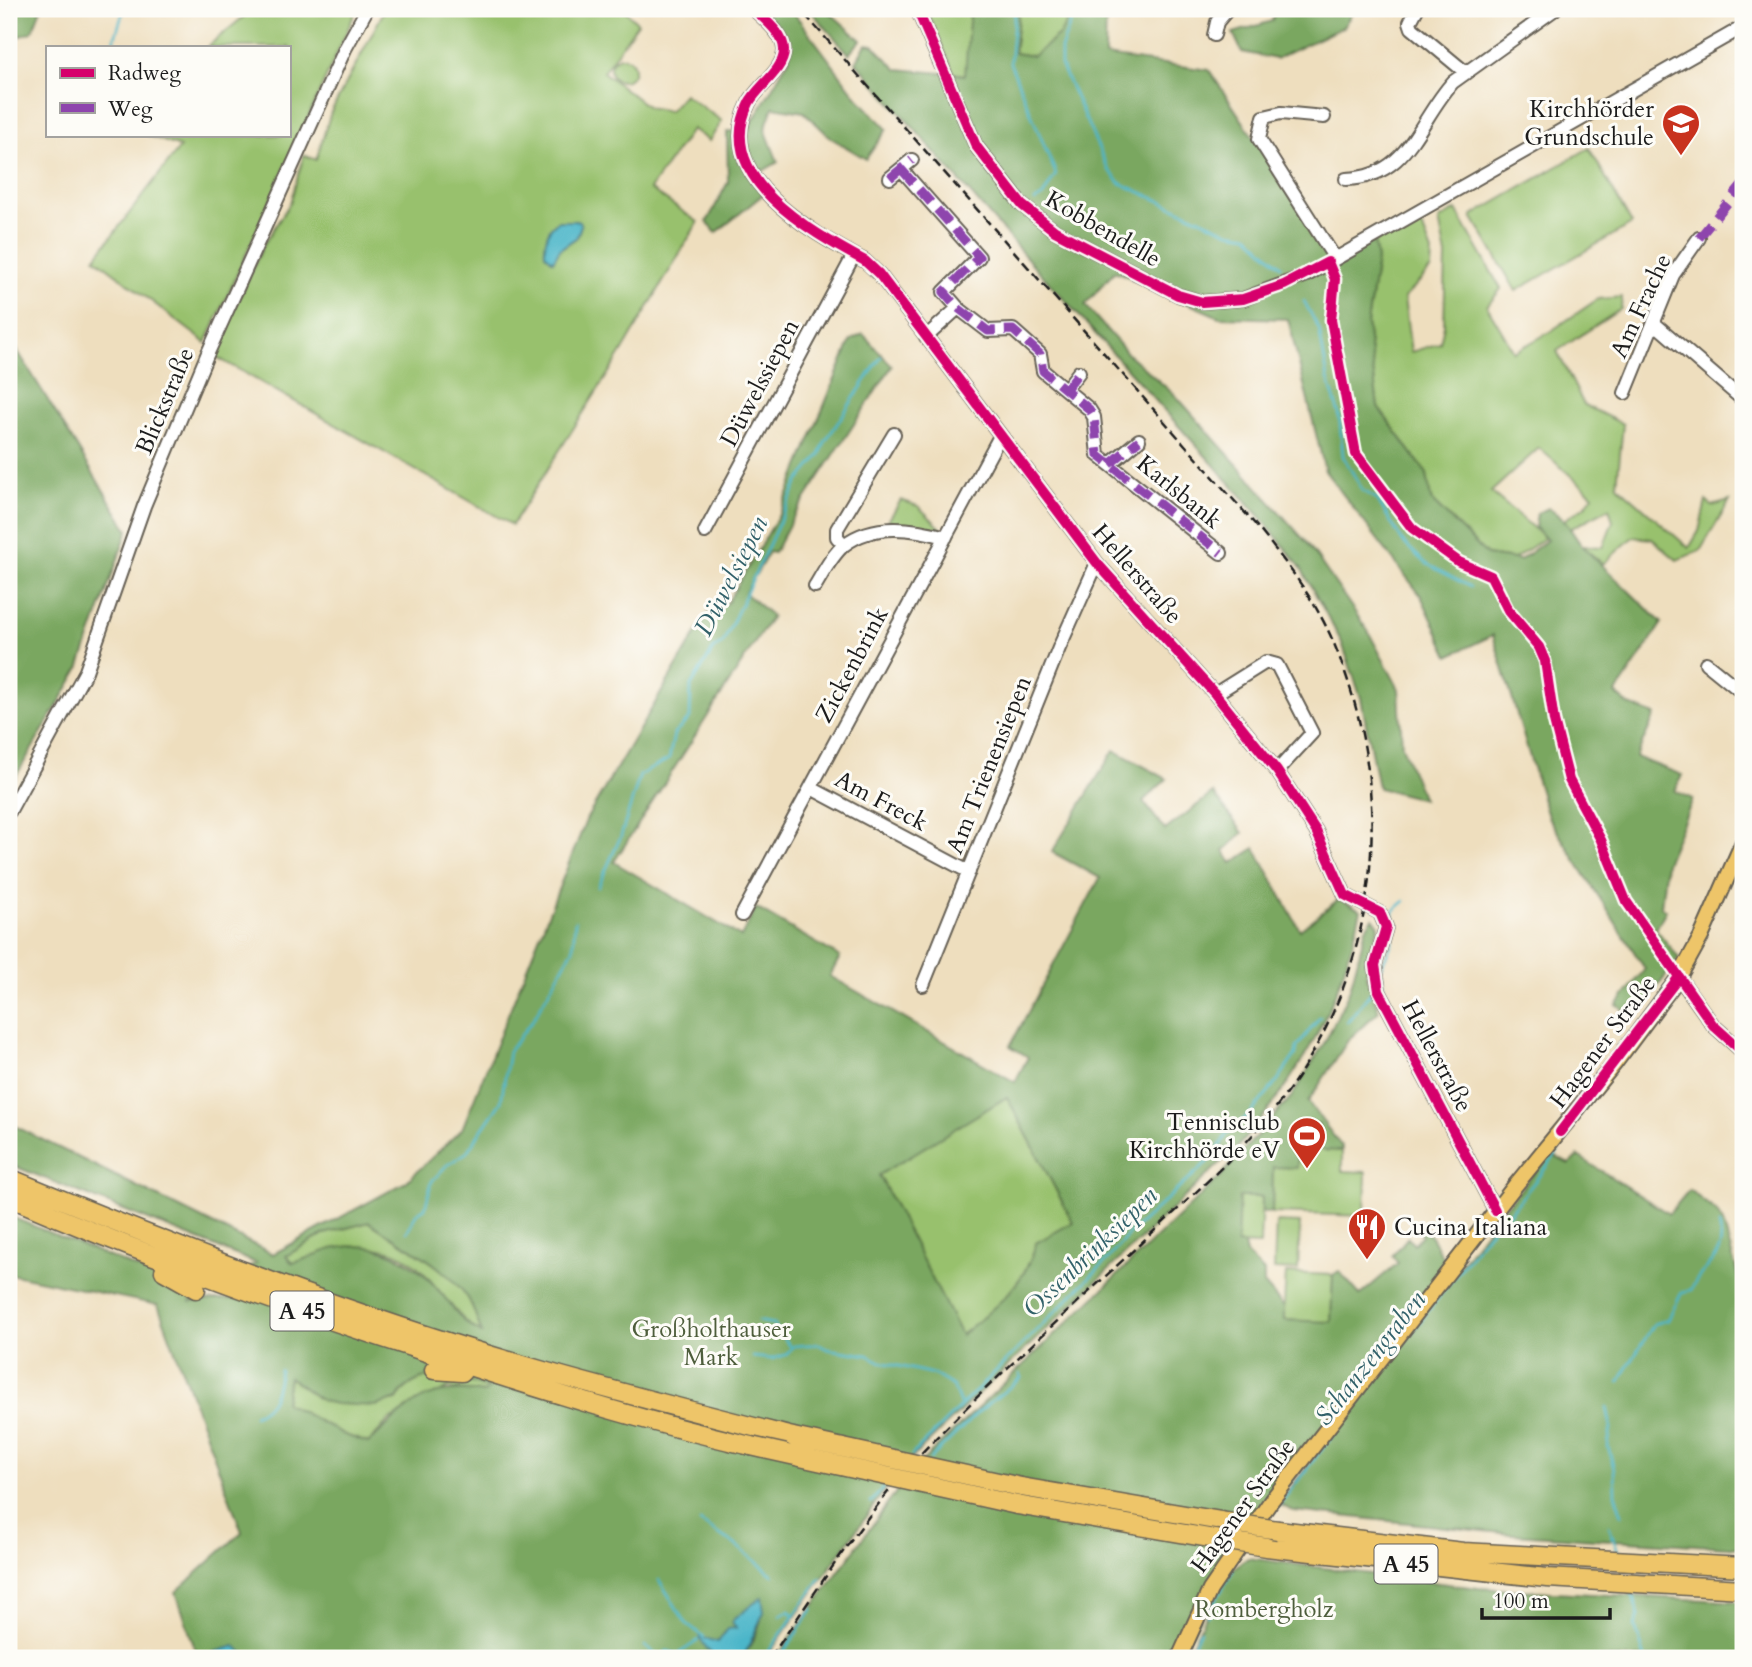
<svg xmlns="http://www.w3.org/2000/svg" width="1752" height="1667" viewBox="0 0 1752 1667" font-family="Cardo,serif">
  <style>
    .green { fill: #98c16d; stroke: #5a6e44; stroke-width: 2; fill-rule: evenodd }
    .forest { fill: #7aa760; stroke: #4b623e; stroke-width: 2; fill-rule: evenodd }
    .water { fill: #4cb6c9; stroke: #346972; stroke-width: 2 }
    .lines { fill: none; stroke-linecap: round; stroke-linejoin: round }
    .stream { stroke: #4cb6c9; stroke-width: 2.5 }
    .minor-casing { stroke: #666055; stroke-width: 16 }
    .major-casing { stroke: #666055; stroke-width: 18 }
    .highway-casing { stroke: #666055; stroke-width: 21 }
    .minor { stroke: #fff; stroke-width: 12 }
    .major { stroke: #eec569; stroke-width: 14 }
    .highway { stroke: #eec569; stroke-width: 18 }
    .rail { stroke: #1c1c1c; stroke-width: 2.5; stroke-dasharray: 10 5; stroke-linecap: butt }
    .highway-bridge-casing { stroke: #666055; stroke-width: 21; stroke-linecap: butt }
    .highway-bridge { stroke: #eec569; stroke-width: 18 }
    .quiet { stroke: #8e44ad; stroke-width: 9; stroke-dasharray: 18 9; stroke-linecap: butt }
    .cycleway-casing { stroke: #fdfcf7; stroke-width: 15 }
    .cycleway { stroke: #d6006c; stroke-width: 10 }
    .labels { text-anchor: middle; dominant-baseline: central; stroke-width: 6; stroke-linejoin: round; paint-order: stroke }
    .shield { fill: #fdfcf7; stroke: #605f5e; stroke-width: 2 }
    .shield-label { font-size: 23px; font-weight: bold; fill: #1c1c1c }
    .poi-label { font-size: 24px; fill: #1c1c1c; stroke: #fdfcf7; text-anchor: end }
    .street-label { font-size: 24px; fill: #1c1c1c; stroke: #fdfcf7 }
    .park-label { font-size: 24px; fill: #4e5e3c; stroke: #fdfcf7 }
    .water-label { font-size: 26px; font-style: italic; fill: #32616a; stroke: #fdfcf7 }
  </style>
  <rect width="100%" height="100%" fill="#fdfcf7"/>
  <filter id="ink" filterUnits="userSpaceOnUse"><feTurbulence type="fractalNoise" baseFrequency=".0143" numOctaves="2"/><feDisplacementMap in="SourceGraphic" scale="14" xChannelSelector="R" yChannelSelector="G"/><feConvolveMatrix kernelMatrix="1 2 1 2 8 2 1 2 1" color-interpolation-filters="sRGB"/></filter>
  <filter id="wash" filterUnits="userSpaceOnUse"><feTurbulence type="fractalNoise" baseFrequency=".00686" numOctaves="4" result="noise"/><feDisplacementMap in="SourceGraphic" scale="28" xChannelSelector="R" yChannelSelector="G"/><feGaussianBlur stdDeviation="1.57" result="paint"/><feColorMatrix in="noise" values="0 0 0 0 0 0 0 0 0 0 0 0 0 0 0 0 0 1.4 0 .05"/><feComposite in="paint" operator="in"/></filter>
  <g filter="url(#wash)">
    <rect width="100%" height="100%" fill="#eedebe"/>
    <path class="green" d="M253,9H357L206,343L95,258L180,147L147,135H289V47H207Z
      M385,9H624L638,23L603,72L648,107L669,111L684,94L722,121L709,141L692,129L650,189L698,222L622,352L512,525L213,355L264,244L290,203L304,155L316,160L331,112ZM578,221L581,225L577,237L560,249L553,260L547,256L557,222Z
      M926,9H970L966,75L954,73Z
      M1019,9H1073L1060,34L1034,56L1014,53Z
      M610 69a12 12 0 1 1 24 0a12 12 0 1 1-24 0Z
      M1589,148L1632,224L1516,291L1472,216Z
      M1456,210L1501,289L1487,306L1514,352L1548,333L1598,299L1622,297L1621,309L1557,351L1584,405L1623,424L1617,485L1689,548L1699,531L1706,501L1712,506L1730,501L1700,551L1677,560L1652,539L1633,537L1603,564L1582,546L1603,547L1613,521L1609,508L1570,529L1564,520L1585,506L1593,495L1539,448L1491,492L1545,538L1514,559L1487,555L1431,500L1427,474L1378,407L1367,324L1377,260L1374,241L1418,216L1432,252L1431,269L1404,298L1411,352L1440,343L1444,325L1446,256L1439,220Z
      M901,500L918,506L944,531L885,526Z
      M1007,1096L1073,1223L1036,1243C1027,1283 992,1311 961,1336L879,1175Z
      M1298,1123L1319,1124V1146L1340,1150L1342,1147V1171L1366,1172L1365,1216L1272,1213L1273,1167Z
      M1238,1197H1262L1260,1245L1237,1244Z
      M369,1222C399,1243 449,1267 468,1298C475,1309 478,1322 483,1334C456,1318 444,1294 423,1272C384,1231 337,1252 291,1263L286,1256L324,1234Z
      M1276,1222L1300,1223L1298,1270L1274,1269Z
      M1286,1273L1333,1275L1331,1323L1283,1320Z
      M432,1376L456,1378L490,1388L484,1393L448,1388L389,1420L368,1443L345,1435L285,1403L289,1377L322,1401L387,1402L397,1400C404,1386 418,1379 432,1376Z"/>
    <path class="forest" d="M9,9H41L32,32L9,40Z
      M761,9H791L857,97L887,129L866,159L831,138L804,112L773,107L765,129L778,162L758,174L766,192L716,233L707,222L728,182L727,131H747L789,59L785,34Z
      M809,9H826L861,40L849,54Z
      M970,9H1019L1014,53L1033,56L1060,34L1073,9H1106L1105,56L1209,70L1336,262L1374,241L1377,260L1367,324L1378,407L1427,474L1431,500L1487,555L1520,560L1547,540L1535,527L1537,513L1549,508L1564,520L1582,546L1662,623L1616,693L1627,704L1655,715L1636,757L1682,775L1675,791L1693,799L1666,863L1661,907L1666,910L1656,929L1679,958L1639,1012H1626L1617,1005L1645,969L1548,817L1493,635L1449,656L1421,596L1325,471L1288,319L1219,317L1115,271L1085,305L1128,354L1177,397L1308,544L1368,631L1399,689L1402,746L1423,799L1378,788L1361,698L1342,643L1301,568L1259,515L1025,256L856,62L866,44L873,45L897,69L965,75Z
      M1275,9H1355L1343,27L1276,59L1242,52L1233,33L1272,21Z
      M863,334L892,366L792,519L774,553L769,552L745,593L772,616L614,862L741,937L756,908L840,957L830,976L1015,1082L1028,1057L1010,1046L1100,878L1052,852L1114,750L1167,779L1143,801L1165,830L1213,793L1243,833L1224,851L1232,863L1255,848L1300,930L1339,899L1361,910C1339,1005 1303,1074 1238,1146L899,1470L766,1658H730L745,1654C755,1637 766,1620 760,1600L734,1625L736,1628L725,1632L718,1642L702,1641L717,1658H198L176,1592L242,1532L158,1305L9,1274V1216L159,1277L201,1300L189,1302L243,1298L247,1268L256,1263L9,1164V1123L273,1254L406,1182L462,1129L587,818L710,610L727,603L780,513L851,340ZM1007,1097L1073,1222L1036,1243C1027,1284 992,1310 961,1335L879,1175ZM369,1222C401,1244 446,1265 468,1298C474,1308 477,1321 482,1333C460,1322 454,1308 441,1293C416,1262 379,1239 337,1248C320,1251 309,1259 292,1263L286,1256L324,1234ZM432,1376L456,1378L489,1389L484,1393C424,1383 409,1406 368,1443L345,1435L285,1403L289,1377L322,1401L336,1404L376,1406L397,1399C404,1386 418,1379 432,1376Z
      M9,337L128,530L79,669L9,788Z
      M1373,918L1379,925L1366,976L1379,1011L1349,1039L1308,1102L1342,1147L1340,1151L1321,1150L1319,1124L1299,1123L1297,1168L1273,1167L1272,1213L1262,1212V1197H1239L1237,1244L1244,1245L1246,1254L1264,1272V1284L1284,1307V1320L1331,1322L1333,1275L1339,1271L1360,1295L1398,1263L1392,1256L1408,1237L1414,1244L1422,1235L1419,1231L1425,1227L1446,1263L1233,1554L1179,1658H776L910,1473L1220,1177L1292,1096L1326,1040L1350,989L1366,928Z
      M1550,1154L1569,1164L1578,1156L1669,1214L1689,1190L1716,1211L1723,1222L1743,1295V1548L1512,1534L1294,1511L1282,1506V1499L1488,1228Z
      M1248,1558L1478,1588L1743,1602V1658H1186L1218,1588L1229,1571Z"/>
    <path class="water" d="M559,221H579L581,225L577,237L560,249L553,261L545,254C544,243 547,226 559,221Z
      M762,1597L764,1612L745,1654C724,1664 706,1656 700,1637L718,1642L728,1629L736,1628L732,1622L734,1619Z
      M235,1646L250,1658L228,1653L221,1658H211L214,1652Z"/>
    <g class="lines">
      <path class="stream" d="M1015,9L1010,63L1056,174L1043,196L1035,201
        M1075,9L1061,49V65L1108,169L1120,183L1229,232L1248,235L1281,266
        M112,47L124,9
        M1304,301L1319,329L1328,379L1339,414L1343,456L1363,491L1377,499L1403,542L1425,563L1470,587
        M598,887L621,836L640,775L669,759L674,734L690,718L691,686L714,648L723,643L798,482L820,455L825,442L881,357
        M1381,967L1392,943L1393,911L1405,901
        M1381,973L1383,986
        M1347,1022L1371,992
        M1509,1214L1558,1152
        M407,1232L416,1214L425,1208L432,1181L447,1165L466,1153L501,1102L509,1051L534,1018L573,949L575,921
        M758,1321L773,1324L791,1347
        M753,1357L772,1359L785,1355L794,1346L818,1344L827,1349L868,1355L881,1362L933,1374L953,1386L960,1404
        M1619,1382L1654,1324L1668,1320L1682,1292L1691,1290C1703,1262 1728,1261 1719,1224
        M1607,1407L1611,1427L1608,1446L1614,1469L1615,1494L1622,1515
        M254,1415C275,1406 276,1390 280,1370
        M912,1455L1107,1260L1128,1235L1215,1155L1226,1135L1252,1112L1278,1080L1296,1054L1297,1047L1320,1017
        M930,1459L977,1413L1021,1378L1020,1374
        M871,1503L887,1483
        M1273,1513L1495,1224
        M700,1522L733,1543L773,1575
        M1609,1525L1618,1552
        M659,1580L686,1623L704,1637
        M1630,1588L1639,1616L1635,1626L1645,1658
        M780,1616L789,1611L794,1615
        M1207,1616L1233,1570
        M645,1646L660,1658
        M660,1658L667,1651L678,1654L699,1640
        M764,1658L821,1578
        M780,1658L813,1608
        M1187,1658L1200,1631"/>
    </g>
  </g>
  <g filter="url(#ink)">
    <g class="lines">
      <defs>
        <path id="minor" d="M754,9C764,19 785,35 784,51C784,70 757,87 749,103C711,178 812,232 865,261L879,274L1097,563L1215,694L1277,771L1316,831L1345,895L1380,913L1386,927L1375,965L1379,991L1495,1210
          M917,9L976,146L1022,205L1055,231L1178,295L1202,302L1243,299L1307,275L1743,27
          M1417,9L1410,22L1412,28L1465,72
          M1214,35L1217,22L1228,9
          M1324,117L1281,113L1264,117L1259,139L1334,257
          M901,169L979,257L944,292L958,308L988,331L1013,330L1040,354L1043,371L1089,409L1094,417L1098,455L1221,553
          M890,178L912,160
          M1346,179C1409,177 1417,122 1453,82L1555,9
          M1654,323L1743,400
          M926,337L958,308
          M1066,389L1079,372
          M1625,393L1673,275L1699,238
          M1110,464L1139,440
          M705,532L854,255
          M844,545L837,537V529L894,434
          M815,586C823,573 832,555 844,545C874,522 913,528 946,537
          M1706,663L1743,693
          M1215,694L1266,662L1277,665L1312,733L1277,771
          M811,788L969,872
          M9,812L86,671L144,506L207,355L345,49L367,9
          M742,915L1000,436
          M1679,977L1713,1025L1743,1052
          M923,985L1059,648L1097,563"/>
        <path id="major" d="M1179,1658L1210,1590L1271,1501L1514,1187L1615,1063L1679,977L1701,937L1743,842"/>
        <path id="highway" d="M9,1178C185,1251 364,1320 547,1372C628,1395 711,1416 793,1437
          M9,1197C146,1256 284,1306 426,1352C533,1387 641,1421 751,1446
          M164,1271L196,1289
          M434,1370L462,1372
          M1021,1487L1227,1522
          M1017,1505L1215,1539
          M1278,1530L1463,1552L1743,1567
          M1266,1547L1547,1578L1743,1589"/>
      </defs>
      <use href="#minor" class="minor-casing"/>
      <use href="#major" class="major-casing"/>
      <use href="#highway" class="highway-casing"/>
      <use href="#minor" class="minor"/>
      <use href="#major" class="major"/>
      <use href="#highway" class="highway"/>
      <path class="rail" d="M770,1658C823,1582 872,1502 938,1436C1008,1365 1083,1298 1155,1230C1193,1195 1231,1161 1264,1122C1376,991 1401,810 1337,651C1319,604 1286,562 1254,523L800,9"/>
      <defs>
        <path id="highway-bridge" d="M793,1437L1021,1487
          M751,1446L1017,1505
          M1227,1522L1278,1530
          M1215,1539L1266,1547"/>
      </defs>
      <use href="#highway-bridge" class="highway-bridge-casing"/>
      <use href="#highway-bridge" class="highway-bridge"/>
      <path class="quiet" d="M901,169L979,257L944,292L958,308L988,331L1013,330L1040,354L1043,371L1089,409L1094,417L1098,455L1221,553
        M890,178L912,160
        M1699,238L1743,184
        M1066,389L1079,372
        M1110,464L1139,440"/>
      <defs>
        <path id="cycleway" d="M754,9C764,19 785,35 784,51C784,70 757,87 749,103C711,178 812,232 865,261L879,274L1097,563L1215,694L1277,771L1316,831L1345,895L1380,913L1386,927L1375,965L1379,991L1495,1210
          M917,9L976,146L1022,205L1055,231L1178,295L1202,302L1243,299L1284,285L1328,262L1335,279L1331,320L1356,454L1412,528L1459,562L1491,576L1508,610L1539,647L1545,661L1554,721L1569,780L1601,840L1626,901L1713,1025L1743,1052
          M1560,1132L1679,977"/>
      </defs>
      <use href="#cycleway" class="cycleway-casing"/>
      <use href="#cycleway" class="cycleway"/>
    </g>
  </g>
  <defs>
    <symbol id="school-pin" viewBox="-11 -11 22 30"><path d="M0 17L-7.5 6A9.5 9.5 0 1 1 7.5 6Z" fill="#c8321e" stroke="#fdfcf7"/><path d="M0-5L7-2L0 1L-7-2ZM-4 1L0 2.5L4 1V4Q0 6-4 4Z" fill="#fff"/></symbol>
    <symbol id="stadium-pin" viewBox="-11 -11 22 30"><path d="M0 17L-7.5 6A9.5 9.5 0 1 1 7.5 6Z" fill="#c8321e" stroke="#fdfcf7"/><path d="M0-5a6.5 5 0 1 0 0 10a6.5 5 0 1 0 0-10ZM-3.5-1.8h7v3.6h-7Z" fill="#fff"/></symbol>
    <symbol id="restaurant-pin" viewBox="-11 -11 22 30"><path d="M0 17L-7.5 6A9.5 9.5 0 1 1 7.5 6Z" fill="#c8321e" stroke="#fdfcf7"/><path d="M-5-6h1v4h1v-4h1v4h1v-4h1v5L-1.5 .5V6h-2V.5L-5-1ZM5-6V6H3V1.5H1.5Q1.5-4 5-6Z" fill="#fff"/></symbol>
  </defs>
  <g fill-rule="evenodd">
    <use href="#school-pin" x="1659" y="101" width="44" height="60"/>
    <use href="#stadium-pin" x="1285" y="1114" width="44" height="60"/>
    <use href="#restaurant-pin" x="1345" y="1205" width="44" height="60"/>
  </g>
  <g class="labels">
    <g class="shield">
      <rect x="270.5" y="1291.5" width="63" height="39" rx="5"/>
      <rect x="1374.5" y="1544.5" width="63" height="39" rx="5"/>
    </g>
    <g class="shield-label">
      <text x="302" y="1311">A 45</text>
      <text x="1406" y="1564">A 45</text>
    </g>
    <g class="poi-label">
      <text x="1654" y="109">Kirchhörder<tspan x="1654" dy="28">Grundschule</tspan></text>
      <text x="1280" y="1122">Tennisclub<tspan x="1280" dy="28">Kirchhörde eV</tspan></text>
      <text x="1394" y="1227" text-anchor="start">Cucina Italiana</text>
    </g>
    <g class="street-label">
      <text transform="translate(1103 229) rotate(30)">Kobbendelle</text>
      <text transform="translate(1641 306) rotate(-65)">Am Frache</text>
      <text transform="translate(760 383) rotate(-62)">Düwelssiepen</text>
      <text transform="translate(165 401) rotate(-67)">Blickstraße</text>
      <text transform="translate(1179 492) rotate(39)">Karlsbank</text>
      <text transform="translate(1137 574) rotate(49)">Hellerstraße</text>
      <text transform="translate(852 665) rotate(-62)">Zickenbrink</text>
      <text transform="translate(989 765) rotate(-68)">Am Trienensiepen</text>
      <text transform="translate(881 801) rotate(28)">Am Freck</text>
      <text transform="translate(1603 1042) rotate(-53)">Hagener Straße</text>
      <text transform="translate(1437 1056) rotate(62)">Hellerstraße</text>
      <text transform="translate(1243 1506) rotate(-54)">Hagener Straße</text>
    </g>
    <g class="park-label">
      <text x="711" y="1329">Großholthauser<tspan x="711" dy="28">Mark</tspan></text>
      <text x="1264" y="1609">Rombergholz</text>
    </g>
    <g class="water-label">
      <text transform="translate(731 576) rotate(-63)">Düwelsiepen</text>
      <text transform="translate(1090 1252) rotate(-44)">Ossenbrinksiepen</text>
      <text transform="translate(1370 1358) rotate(-52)">Schanzengraben</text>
    </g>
  </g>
  <rect width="1752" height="1667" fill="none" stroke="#fdfcf7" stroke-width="35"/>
  <rect x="46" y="46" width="245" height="91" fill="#fdfcf7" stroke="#a3a29f" stroke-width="2"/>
  <rect x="60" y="68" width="35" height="10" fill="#d6006c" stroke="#a3a29f" stroke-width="2"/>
  <text x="108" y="80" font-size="21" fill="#1c1c1c">Radweg</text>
  <rect x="60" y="103" width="35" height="10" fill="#8e44ad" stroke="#a3a29f" stroke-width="2"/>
  <text x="108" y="116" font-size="21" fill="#1c1c1c">Weg</text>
  <path d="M1482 1608v10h128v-10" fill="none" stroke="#1c1c1c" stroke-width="3.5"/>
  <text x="1493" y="1608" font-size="21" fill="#1c1c1c" stroke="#fdfcf7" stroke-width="5" paint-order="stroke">100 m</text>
</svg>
